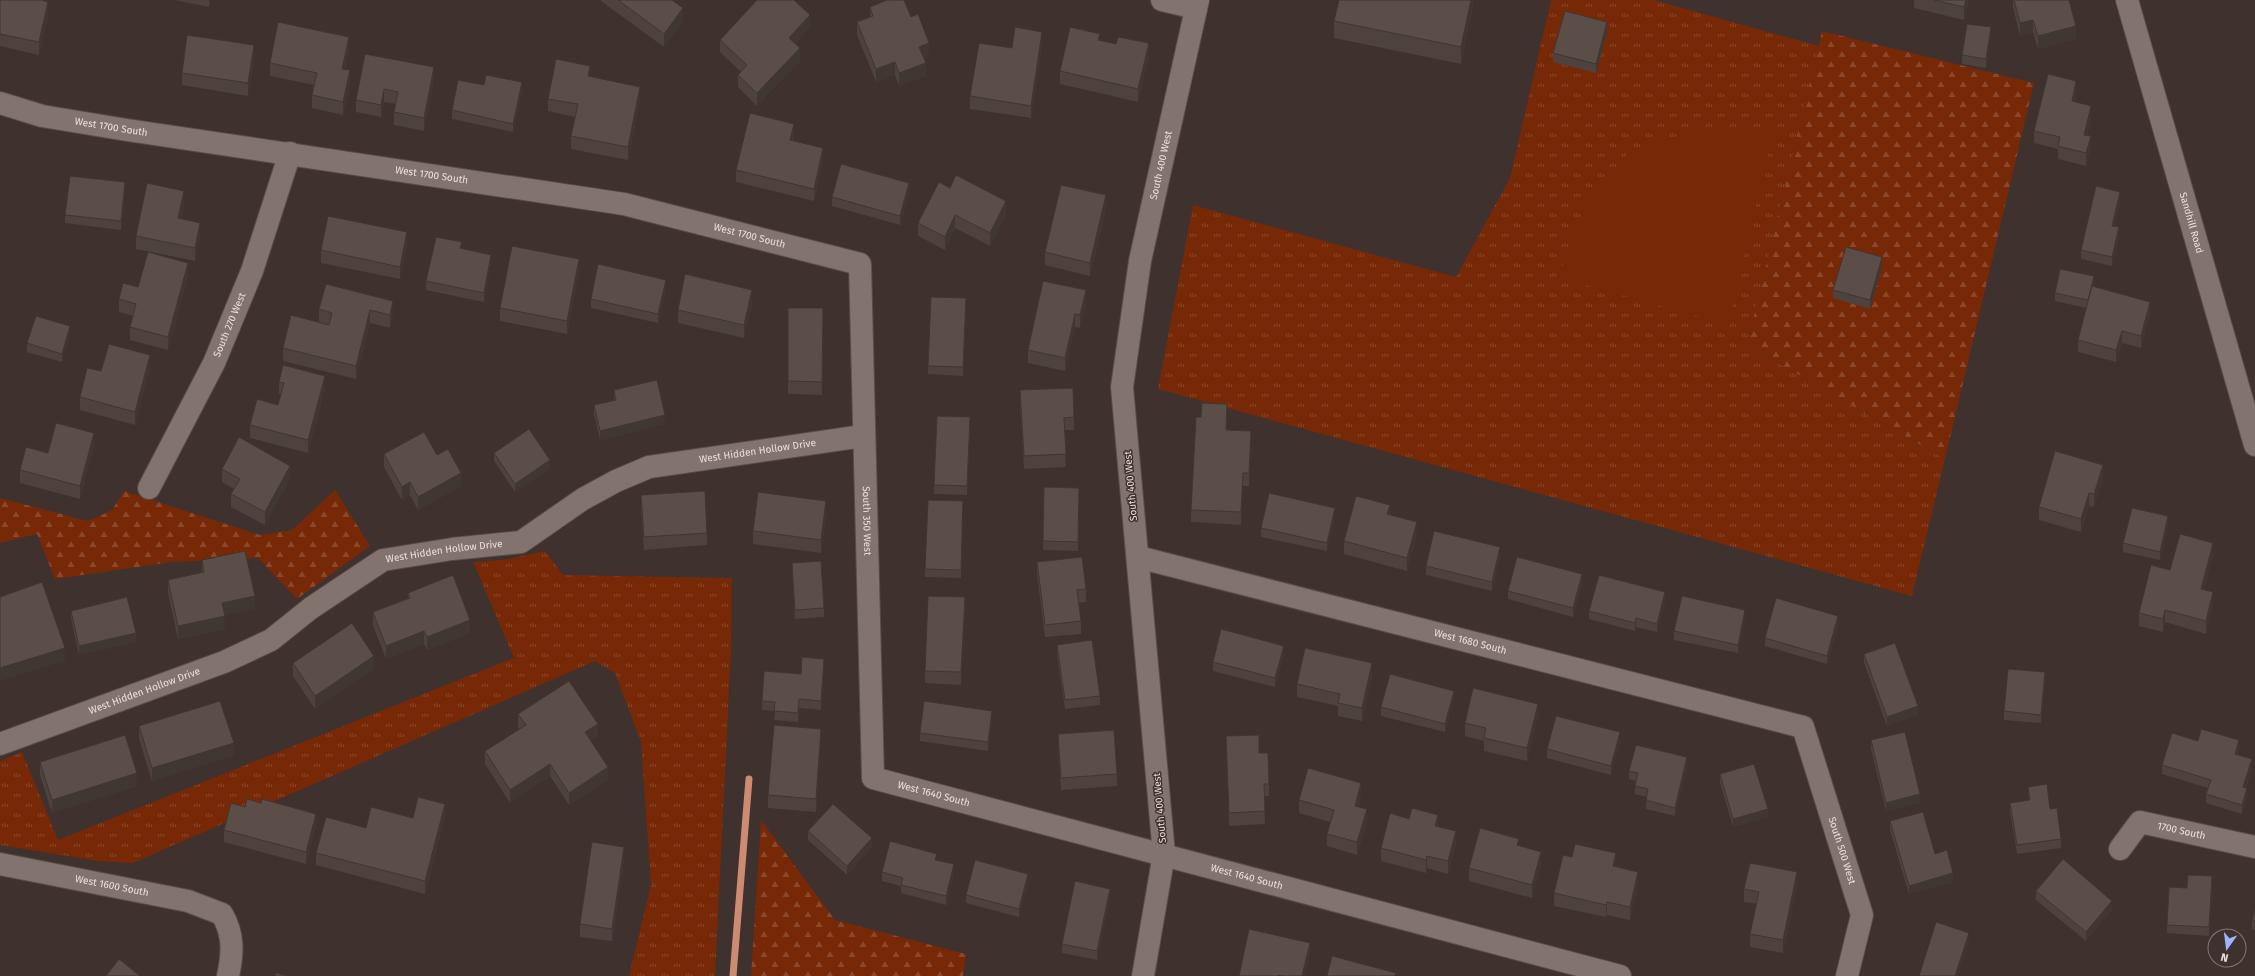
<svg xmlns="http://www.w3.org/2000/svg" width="2255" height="976" viewBox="0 0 2255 976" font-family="'Fira Sans',sans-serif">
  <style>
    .grass { fill: url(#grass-tufts) }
    .forest { fill: url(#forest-firs) }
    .garden { fill: #762807 }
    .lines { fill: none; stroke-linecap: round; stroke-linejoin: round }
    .stream { stroke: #ce8b74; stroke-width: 7 }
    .minor-casing { stroke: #584d49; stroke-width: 24 }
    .minor { stroke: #83736e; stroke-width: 22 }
    .wall { fill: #4e423e }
    .shaded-wall { fill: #403632 }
    .building { fill: #5b4d48; stroke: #403632 }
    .labels { text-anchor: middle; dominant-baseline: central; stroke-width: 3; stroke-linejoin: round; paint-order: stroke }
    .street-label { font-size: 10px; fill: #e9e0dd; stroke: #3f312d }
  </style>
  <defs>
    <pattern id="grass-tufts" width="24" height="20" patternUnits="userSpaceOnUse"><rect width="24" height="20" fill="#762807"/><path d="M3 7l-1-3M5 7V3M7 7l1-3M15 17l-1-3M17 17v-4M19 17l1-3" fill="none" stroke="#8a472b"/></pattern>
    <pattern id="forest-firs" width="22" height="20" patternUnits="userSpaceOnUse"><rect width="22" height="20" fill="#762807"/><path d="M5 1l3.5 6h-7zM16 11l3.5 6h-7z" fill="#8a472b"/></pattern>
  </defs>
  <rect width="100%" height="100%" fill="#3f312d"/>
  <path class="grass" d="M1551,0H1654L1819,46L1747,345L1945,459L1912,596L1158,389L1193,205L1456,277L1510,178Z
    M545,551L563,575L732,578L731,651L715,976H629L651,885L641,742L615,673L595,661L133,863L98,861L0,845V761L22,752L58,840L514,658L473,562L503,560Z"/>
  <path class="forest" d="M1822,31L2034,83L1945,459L1747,345Z
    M335,490L370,546L297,599L258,558L172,562L55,579L37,534L0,543V498L88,521L112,510L124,491L260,535L292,530Z
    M761,820L835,920L966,954L963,976H751Z"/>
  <path class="garden" d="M1715,126L1773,133L1728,325L1558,277L1588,198L1632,149Z"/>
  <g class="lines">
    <path class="stream" d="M733,976L749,779"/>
    <defs>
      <g id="minor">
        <path d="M1162,0L1196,8"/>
        <path id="s1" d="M2127,0L2255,445"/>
        <path id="s2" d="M0,103L42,116L127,130L624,204L860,264L873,778L1620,976"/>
        <path id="s3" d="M149,488L214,363L252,271L290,153"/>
        <path id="s4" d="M1138,557L1803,727L1862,915L1847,976"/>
        <path id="s5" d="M0,744L224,662L271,640L311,608L383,560L452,549L521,542L583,499L616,481L649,467L863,436"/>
        <path id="s6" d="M2120,849L2140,822L2255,847"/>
        <path id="s7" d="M0,864L188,901L222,914C234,935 233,953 228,976"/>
        <path id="s8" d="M1143,976L1164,854L1122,387L1140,261L1198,0"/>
      </g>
    </defs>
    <use href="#minor" class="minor-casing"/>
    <use href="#minor" class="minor"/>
  </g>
  <path class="wall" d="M0,0L48,15L39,55L0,46Z
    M175,0H210L209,7Z
    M601,0H672L683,21L664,47L601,1Z
    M1474,0L1461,64L1334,38V21Z
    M1914,0H1969L1964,20L1914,8Z
    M2013,0H2069L2076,39L2038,49L2033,32L2020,36L2013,7Z
    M870,7L911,17L929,56L924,58L926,76L899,86L895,75L876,82L857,35V22L870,17Z
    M810,28L795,44L800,61L757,106L738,87V75L741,72L720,52V40Z
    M1607,31L1596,73L1553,62V53Z
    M1991,36L1986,68L1962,64V55Z
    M1100,41L1149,56L1138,102L1060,84V71Z
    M1042,45L1031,118L970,109V96L1012,48Z
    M349,49L345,69L350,83L343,115L312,108V95L314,85L270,76V63Z
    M365,54L434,80L424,131L394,125V112L396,104L384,102L381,117L356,112V100Z
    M254,58L248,96L182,85V73Z
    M590,76L640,99L628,160L571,149V136L575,117L548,111V99Z
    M484,85L522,91L513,132L452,119V110Z
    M2076,94L2075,101L2091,118L2087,135L2091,149L2086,166L2058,159V149L2034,143V131Z
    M794,137L793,141L823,161L814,201L736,182V170Z
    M950,188L1006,214L990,246L955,228L945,250L918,236V223Z
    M125,190L121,230L65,223V215Z
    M909,192L900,225L832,206V197Z
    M2120,200L2114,226L2119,236L2112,266L2081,259V250Z
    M184,204L181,219L200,236L195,261L136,249V236Z
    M1106,208L1090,276L1045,265V252Z
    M407,245L400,279L321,263V250Z
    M491,263L484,302L426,290V281Z
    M1882,266L1870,309L1833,298V290Z
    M579,272L567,334L500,321V308Z
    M188,276L168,350L130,340V327L133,316L119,312V299L138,287Z
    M326,284L393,314L390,328L370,323L356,379L283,361V348L319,322V309Z
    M2094,285V287L2150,314L2141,348L2122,343L2116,362L2078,352V340L2086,308L2055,301V293Z
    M666,288L658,323L591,308V299Z
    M752,302L744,338L678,323V310Z
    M1086,303L1080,328L1075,327L1065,371L1028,363V350Z
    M966,307L963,376L928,374V366Z
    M788,308H823L822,395L788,394Z
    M70,335L62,362L27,352V343Z
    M150,368L135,425L80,410V397L101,371Z
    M279,382L325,389L308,453L250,438V425L278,405L281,395L279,394Z
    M614,390L665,424L600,440L594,414V405L614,401Z
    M1020,390L1074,417V430H1064L1066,467L1024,469L1020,403Z
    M1201,417H1227V431L1251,444L1249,486H1243L1241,525L1191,522V510Z
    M970,425L967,495L934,494V485Z
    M94,446L80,499L20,483V470L48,453Z
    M494,453L550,469L515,492L494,461Z
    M384,454L437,455L461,486L418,510L410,495L402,500L384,467Z
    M222,469L290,479L265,525L231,507V494L234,489L222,482Z
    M2103,478L2094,507L2089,506L2081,532L2039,520V507Z
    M1044,487L1079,488L1078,551L1043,550Z
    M641,495L707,533V545L644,550L641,508Z
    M963,510L961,578L925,577V569Z
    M826,514L821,553L753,544V531Z
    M1390,515L1417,535L1407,571L1344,554V541Z
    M1335,516L1327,551L1261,537V528Z
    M2168,525L2160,560L2123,552V543Z
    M2213,555L2204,590L2213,605L2206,634L2165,622L2163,632L2139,626V613L2170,570Z
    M1500,556L1492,591L1426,575V566Z
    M202,560L255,609L224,615L225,629L178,639L168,593V580L202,572Z
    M1037,562L1086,589V602L1079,603L1081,621V634L1045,637L1037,575Z
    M792,563L824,608V617L795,619L792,572Z
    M1582,583L1573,617L1508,599V591Z
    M408,593L470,633L427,650L424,644L386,659L373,625V612L408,598Z
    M1665,601L1657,632L1636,627L1635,631L1589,619V611Z
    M965,610L961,685L925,683V671Z
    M71,611L136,642L79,655L71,619Z
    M1745,619L1738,653L1674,640V631Z
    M1838,625L1827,664L1765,646V638Z
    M1057,645L1100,696V705L1065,709L1057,654Z
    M1284,654L1275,687L1213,671V662Z
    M1864,654L1918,715L1887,726L1864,663Z
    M293,663L374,669L315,709L293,676Z
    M824,667L821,710L799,708L798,722L774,720L775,711L762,710V701L801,674Z
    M1372,676L1362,721L1338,716V706L1297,697V684Z
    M2045,681L2041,723L2004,720V711Z
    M1454,699L1445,732L1381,716V707Z
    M518,714L598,737L591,741L608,780L569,805L550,776L510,803L485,764V751L520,729L518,727Z
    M1538,716L1527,761L1484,751V741L1465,736V723Z
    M992,719L988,751L920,741V733Z
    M139,726L234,755L152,781L139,739Z
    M1058,734L1117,774V786L1061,790L1058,746Z
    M1226,736L1259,753L1269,784V796H1264L1265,824L1229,826Z
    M1871,740L1920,803L1886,811L1871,749Z
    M1620,741L1611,775L1547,758V749Z
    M2198,741L2239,749L2237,755L2252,768L2246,788L2247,797L2242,814L2206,803V794L2208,788L2162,774V765Z
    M821,742L816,812L768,808V795Z
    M40,762L137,786L52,813L40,775Z
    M1687,766L1675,816L1646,809V800L1647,797L1635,794V786L1636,781L1629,779V771Z
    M1720,774L1768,817L1733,827L1720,783Z
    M2028,787L2050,809L2061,839V848L2017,854L2010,812V803L2029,801Z
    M1361,795L1358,807L1367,822L1357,855L1327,846V834L1330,822L1299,813V800Z
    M445,817L425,894L316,865V853L366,828L413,818Z
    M1890,821L1935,854L1953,882L1909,894L1890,830Z
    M316,826L306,864L224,842V830Z
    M1438,827L1456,844L1448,874L1427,868L1426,873L1381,861V848Z
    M808,831L872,847L847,875L808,840Z
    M1519,845L1541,864L1532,898L1469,881V868Z
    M1572,857L1616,866L1615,867L1638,884L1630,920L1607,915L1606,917L1554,906V893Z
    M624,859L612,941L580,937V924Z
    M937,860L954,873L946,905L901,893V886L882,881V872Z
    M1028,883L1019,917L966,903V895Z
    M1797,885L1783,953L1750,947V934L1757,904L1744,902V889Z
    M2212,885L2209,936L2167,933V925L2187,888Z
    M2036,891L2112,910L2086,941L2036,900Z
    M1110,897L1097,960L1062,953V944Z
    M2255,909V930L2252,929V921Z"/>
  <path class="shaded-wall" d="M209,0H210L209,7Z
    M1471,0H1474L1461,64V47Z
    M1966,0H1969L1964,20V7Z
    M48,2V15L39,55V42Z
    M683,8V21L664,47V34Z
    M810,15V28L789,51V38Z
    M2033,20V32L2020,36V23Z
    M1607,22V31L1596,73V64Z
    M2076,26V39L2038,49V36Z
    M1991,27V36L1986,68V59Z
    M1042,32V45L1031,118V106Z
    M349,37V49L342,81V69Z
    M929,43V56L919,60V47Z
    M1149,43V56L1138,102V89Z
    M254,45V58L248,96V83Z
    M800,48V61L757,106V93Z
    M895,62V75L876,82V69Z
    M926,63V76L899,86V73Z
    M590,66V79L588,76Z
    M434,67V80L424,131V118Z
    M350,70V83L343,115V102Z
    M2076,81V94L2072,114V101Z
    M522,82V91L513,132V124Z
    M640,87V99L628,160V147Z
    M384,89V102L381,117V105Z
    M2091,106V118L2084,147V135Z
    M794,124V137L790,153V140Z
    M2091,136V149L2086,166V153Z
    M823,148V161L814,201V189Z
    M125,182V190L121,230V221Z
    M909,183V192L900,225V216Z
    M184,191V204L178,231V218Z
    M2120,192V200L2112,234V226Z
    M1106,195V208L1090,276V263Z
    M1006,201V214L990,246V233Z
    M955,215V228L945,250V237Z
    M200,223V236L195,261V248Z
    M2119,227V236L2112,266V257Z
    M407,232V245L400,279V267Z
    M491,255V263L484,302V293Z
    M1882,257V266L1870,309V300Z
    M579,259V272L567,334V321Z
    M188,263V276L168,350V337Z
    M2094,276V285L2089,309V300Z
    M666,280V288L658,323V314Z
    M752,290V302L744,338V325Z
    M1086,290V303L1080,328V315Z
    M966,298V307L963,376V367Z
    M393,301V314L390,328V315Z
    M2150,302V314L2141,348V336Z
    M370,310V323L356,379V366Z
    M1075,314V327L1065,371V358Z
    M70,326V335L62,362V354Z
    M2122,331V343L2116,362V350Z
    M150,355V368L135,425V412Z
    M325,376V389L308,453V440Z
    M1227,404V417L1226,443V430Z
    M665,415V424L600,440V431Z
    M1251,431V444L1249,486V473Z
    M94,433V446L80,499V486Z
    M550,460V469L515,492V484Z
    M2103,465V478L2094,507V494Z
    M290,466V479L265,525V512Z
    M461,473V486L418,510V497Z
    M1243,473V486L1241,525V512Z
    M410,482V495L402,500V487Z
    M2089,493V506L2081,532V519Z
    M826,501V514L821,553V540Z
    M963,501V510L961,578V570Z
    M1390,505V517L1387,514Z
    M1335,508V516L1327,551V543Z
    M2168,516V525L2160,560V552Z
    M1417,522V535L1407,571V558Z
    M2213,543V555L2201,602V589Z
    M1500,547V556L1492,591V582Z
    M1582,574V583L1573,617V608Z
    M1665,592V601L1657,632V624Z
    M2213,592V605L2206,634V621Z
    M255,596V609L222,616V603Z
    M965,597V610L961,685V672Z
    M1745,610V619L1738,653V645Z
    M2165,610V622L2163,632V619Z
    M225,616V629L178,639V626Z
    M1838,616V625L1827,664V656Z
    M1636,618V627L1635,631V623Z
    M470,620V633L427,650V637Z
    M424,631V644L386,659V646Z
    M136,633V642L79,655V646Z
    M1284,646V654L1275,687V678Z
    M65,648V661L0,681V668Z
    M374,656V669L315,709V696Z
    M824,659V667L821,710V701Z
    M1372,663V676L1362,721V708Z
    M2045,672V681L2041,723V715Z
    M1454,691V699L1445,732V724Z
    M1538,704V716L1527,761V748Z
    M1918,706V715L1887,726V717Z
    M992,711V719L988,751V742Z
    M598,724V737L585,745V732Z
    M821,729V742L816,812V799Z
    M1620,732V741L1611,775V766Z
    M2239,740V749L2235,763V754Z
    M234,743V755L152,781V768Z
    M1687,757V766L1675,816V808Z
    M2252,759V768L2243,796V787Z
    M550,764V776L510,803V790Z
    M608,767V780L569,805V793Z
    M137,773V786L52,813V800Z
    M1361,783V795L1355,819V806Z
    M2247,788V797L2242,814V805Z
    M1920,794V803L1886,811V803Z
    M445,804V817L425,894V881Z
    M1367,809V822L1357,855V842Z
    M1768,809V817L1733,827V819Z
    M316,814V826L306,864V852Z
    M1438,815V828L1435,826Z
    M1456,831V844L1448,874V861Z
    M872,838V847L847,875V866Z
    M624,847V859L612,941V929Z
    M1541,852V864L1532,898V885Z
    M1616,853V866L1613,879V866Z
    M1427,856V868L1426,873V860Z
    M954,864V873L946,905V896Z
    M1638,872V884L1630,920V907Z
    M1797,872V885L1783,953V940Z
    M1953,873V882L1909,894V886Z
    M1028,874V883L1019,917V909Z
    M2212,876V885L2209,936V927Z
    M1110,889V897L1097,960V951Z
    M2112,901V910L2086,941V932Z
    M1607,902V915L1606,917V905Z
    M1969,933V941L1958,976H1955Z
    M1310,943V956L1305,976H1302Z"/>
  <path class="building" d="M0,0H41L48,2L39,42L0,34Z
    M618,0H672L683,8L664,34Z
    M757,0H794L810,15L789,38L800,48L757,93L738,75L747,65L720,40Z
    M887,0H904L911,17L918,14L929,43L919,47L926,63L899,73L895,62L876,69L857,22L873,16L870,7Z
    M1339,0H1471L1461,47L1334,21Z
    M1934,0H1966L1964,7Z
    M2014,0H2069L2076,26L2038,36L2033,20L2020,23Z
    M1565,11L1607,22L1596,64L1553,53Z
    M278,22L349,37L342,69L350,70L343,102L312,95L317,73L270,63Z
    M1967,24L1991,27L1986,59L1962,55Z
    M1015,27L1042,32L1031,106L970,96L979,43L1012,48Z
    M1070,27L1100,34L1098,40L1116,44L1118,37L1149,43L1138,89L1060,71Z
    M187,35L254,45L248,83L182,73Z
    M365,54L434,67L424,118L394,112L398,92L384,89L381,105L356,100Z
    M556,59L590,66L588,76L640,87L628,147L571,136L578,104L548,99Z
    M2048,74L2076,81L2072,101L2091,106L2084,135L2091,136L2086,153L2058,146L2060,137L2034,131Z
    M486,75L522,82L513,124L452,110L458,80L484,85Z
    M750,113L794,124L790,140L823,148L814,189L736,170Z
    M841,164L909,183L900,216L832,197Z
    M956,175L1006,201L990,233L955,215L945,237L918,223L939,182L950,188Z
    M70,176L125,182L121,221L65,215Z
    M147,183L184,191L178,218L200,223L195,248L136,236Z
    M1061,185L1106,195L1090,263L1045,252Z
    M2096,186L2120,192L2112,226L2119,227L2112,257L2081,250Z
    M328,216L407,232L400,267L321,250Z
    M436,237L462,242L460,248L491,255L484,293L426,281Z
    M512,246L579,259L567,321L500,308Z
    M1846,247L1882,257L1870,300L1833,290Z
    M148,252L188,263L168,337L130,327L136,304L119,299L123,283L138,287Z
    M598,264L666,280L658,314L591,299Z
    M2060,269L2094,276L2088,300L2055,293Z
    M685,274L752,290L744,325L678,310Z
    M1043,281L1086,290L1080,315L1075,314L1065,358L1028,350Z
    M326,284L393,301L390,315L370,310L356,366L283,348L291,315L329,325L332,313L319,309Z
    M2092,286L2150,302L2141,336L2122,331L2116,350L2078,340Z
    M931,297L966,298L963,367L928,366Z
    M788,308H823L822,382L788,381Z
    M36,316L70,326L62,354L27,343Z
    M109,344L150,355L135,412L80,397L87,368L101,371Z
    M283,365L325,376L308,440L250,425L257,399L278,405L284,383L279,382Z
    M657,380L665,415L600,431L594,405L616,400L614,390Z
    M1073,388L1074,417L1064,418L1066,454L1024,456L1020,390Z
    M1202,403L1227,404L1226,430L1251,431L1249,473H1243L1241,512L1191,510L1196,417H1201Z
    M937,416L970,417L967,486L934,485Z
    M56,423L94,433L80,486L20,470L26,447L48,453Z
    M529,429L550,460L515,484L494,453Z
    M424,432L437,455L448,449L461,473L418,497L410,482L402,487L384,454Z
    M239,437L290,466L265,512L231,494L240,479L222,469Z
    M2055,451L2103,465L2094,494L2089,493L2081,519L2039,507Z
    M1044,487L1079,488L1078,542L1043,541Z
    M705,491L707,533L644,537L641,495Z
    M758,492L826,501L821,540L753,531Z
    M1269,493L1335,508L1327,543L1261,528Z
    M1356,496L1390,505L1387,514L1417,522L1407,558L1344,541Z
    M928,500L963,501L961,570L925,569Z
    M2132,508L2168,516L2160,552L2123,543Z
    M1434,531L1500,547L1492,582L1426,566Z
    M2180,534L2213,543L2201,589L2213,592L2206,621L2165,610L2163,619L2139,613L2151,565L2170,570Z
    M245,551L255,596L222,603L225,616L178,626L168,580L204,572L202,560Z
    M1082,557L1086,589L1077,590L1081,621L1045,625L1037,562Z
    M1517,557L1582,574L1573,608L1508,591Z
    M821,561L824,608L795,610L792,563Z
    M453,575L470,620L427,637L424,631L386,646L373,612L410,598L408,593Z
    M1599,575L1665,592L1657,624L1636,618L1635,623L1589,611Z
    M42,582L65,648L0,668V597Z
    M928,596L965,597L961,672L925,671Z
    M1682,596L1745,610L1738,645L1674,631Z
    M127,597L136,633L79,646L71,611Z
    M1776,598L1838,616L1827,656L1765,638Z
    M352,623L374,656L315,696L293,663Z
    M1221,629L1284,646L1275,678L1213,662Z
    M1092,640L1100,696L1065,700L1057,645Z
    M1895,643L1918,706L1887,717L1864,654Z
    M1305,648L1372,663L1362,708L1338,703L1340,694L1297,684Z
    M802,657L824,659L821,701L799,699L798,713L774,711L775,702L762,701L764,671L801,674Z
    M2008,669L2045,672L2041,715L2004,711Z
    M1390,674L1454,691L1445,724L1381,707Z
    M569,681L598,724L585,732L608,767L569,793L550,764L510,790L485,751L526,725L518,714Z
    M1473,688L1538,704L1527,748L1484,738L1486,728L1465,723Z
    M220,701L234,743L152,768L139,726Z
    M924,701L992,711L988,742L920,733Z
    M1556,716L1620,732L1611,766L1547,749Z
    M774,725L821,729L816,799L768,795Z
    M2201,729L2239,740L2235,754L2252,759L2243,787L2247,788L2242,805L2206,794L2211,780L2162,765L2172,733L2198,741Z
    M1114,730L1117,774L1061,778L1058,734Z
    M1905,732L1920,794L1886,803L1871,740Z
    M125,735L137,773L52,800L40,762Z
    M1259,735V753H1268L1269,784H1264L1265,811L1229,813L1226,736Z
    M1636,745L1687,757L1675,808L1646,800L1648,789L1635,786L1638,773L1629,771Z
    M1754,764L1768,809L1733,819L1720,774Z
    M1308,768L1361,783L1355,806L1367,809L1357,842L1327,834L1334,810L1299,800Z
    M2047,784L2050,809L2057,808L2061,839L2017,845L2010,803L2030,800L2028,787Z
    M418,797L445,804L425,881L316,853L326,817L366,828L371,807L413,818Z
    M247,799L261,803L262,799L316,814L306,852L224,830L231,803L245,807Z
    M833,804L872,838L847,866L808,831Z
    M1412,808L1438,815L1435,826L1456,831L1448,861L1427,856L1426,860L1381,848L1390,813L1409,819Z
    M1923,812L1935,854L1947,850L1953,873L1909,886L1890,821Z
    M1480,828L1519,839L1517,845L1541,852L1532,885L1469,868Z
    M890,841L937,854L935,860L954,864L946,896L901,885L903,878L882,872Z
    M592,842L624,847L612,929L580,924Z
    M1575,844L1616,853L1613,866L1638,872L1630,907L1607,902L1606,905L1554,893L1563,855L1572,857Z
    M2063,859L2112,901L2086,932L2036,891Z
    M975,860L1028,874L1019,909L966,895Z
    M1750,863L1797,872L1783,940L1750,934L1759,892L1744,889Z
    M2188,875L2212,876L2209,927L2167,925L2169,887L2187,888Z
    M1075,881L1110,889L1097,951L1062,944Z
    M2255,909V921H2252Z
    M1936,922L1969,933L1955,976H1919Z
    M1249,929L1310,943L1302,976H1285L1278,975V976H1239Z
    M1332,956L1396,973L1395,976H1327Z
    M119,959L140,976H106Z
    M276,973L288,976H275Z"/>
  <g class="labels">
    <g class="street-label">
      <text stroke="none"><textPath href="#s2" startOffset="114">West 1700 South</textPath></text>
      <text stroke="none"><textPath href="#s8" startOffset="818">South 400 West</textPath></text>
      <text stroke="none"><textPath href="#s2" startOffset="438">West 1700 South</textPath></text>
      <text stroke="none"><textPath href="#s1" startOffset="232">Sandhill Road</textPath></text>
      <text stroke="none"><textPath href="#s2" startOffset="762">West 1700 South</textPath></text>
      <text stroke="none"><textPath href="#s3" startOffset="182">South 270 West</textPath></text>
      <text stroke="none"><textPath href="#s5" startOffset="826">West Hidden Hollow Drive</textPath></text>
      <text transform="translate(1131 486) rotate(-95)">South 400 West</text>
      <text stroke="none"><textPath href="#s2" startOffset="1133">South 350 West</textPath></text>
      <text stroke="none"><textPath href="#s5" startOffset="490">West Hidden Hollow Drive</textPath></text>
      <text stroke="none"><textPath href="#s4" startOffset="343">West 1680 South</textPath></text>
      <text stroke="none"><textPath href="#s5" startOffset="154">West Hidden Hollow Drive</textPath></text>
      <text stroke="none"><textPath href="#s2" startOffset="1453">West 1640 South</textPath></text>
      <text transform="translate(1160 808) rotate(-95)">South 400 West</text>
      <text stroke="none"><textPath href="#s6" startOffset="76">1700 South</textPath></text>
      <text stroke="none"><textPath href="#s4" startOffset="816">South 500 West</textPath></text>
      <text stroke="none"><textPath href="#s2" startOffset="1777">West 1640 South</textPath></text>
      <text stroke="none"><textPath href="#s7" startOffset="114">West 1600 South</textPath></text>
    </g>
  </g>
  <g transform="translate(2227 948) rotate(194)"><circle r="19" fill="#3f312d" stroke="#837773"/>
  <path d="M0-3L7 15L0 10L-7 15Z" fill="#a0b3fd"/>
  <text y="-6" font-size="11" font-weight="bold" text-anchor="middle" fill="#e9e0dd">N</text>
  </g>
</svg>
